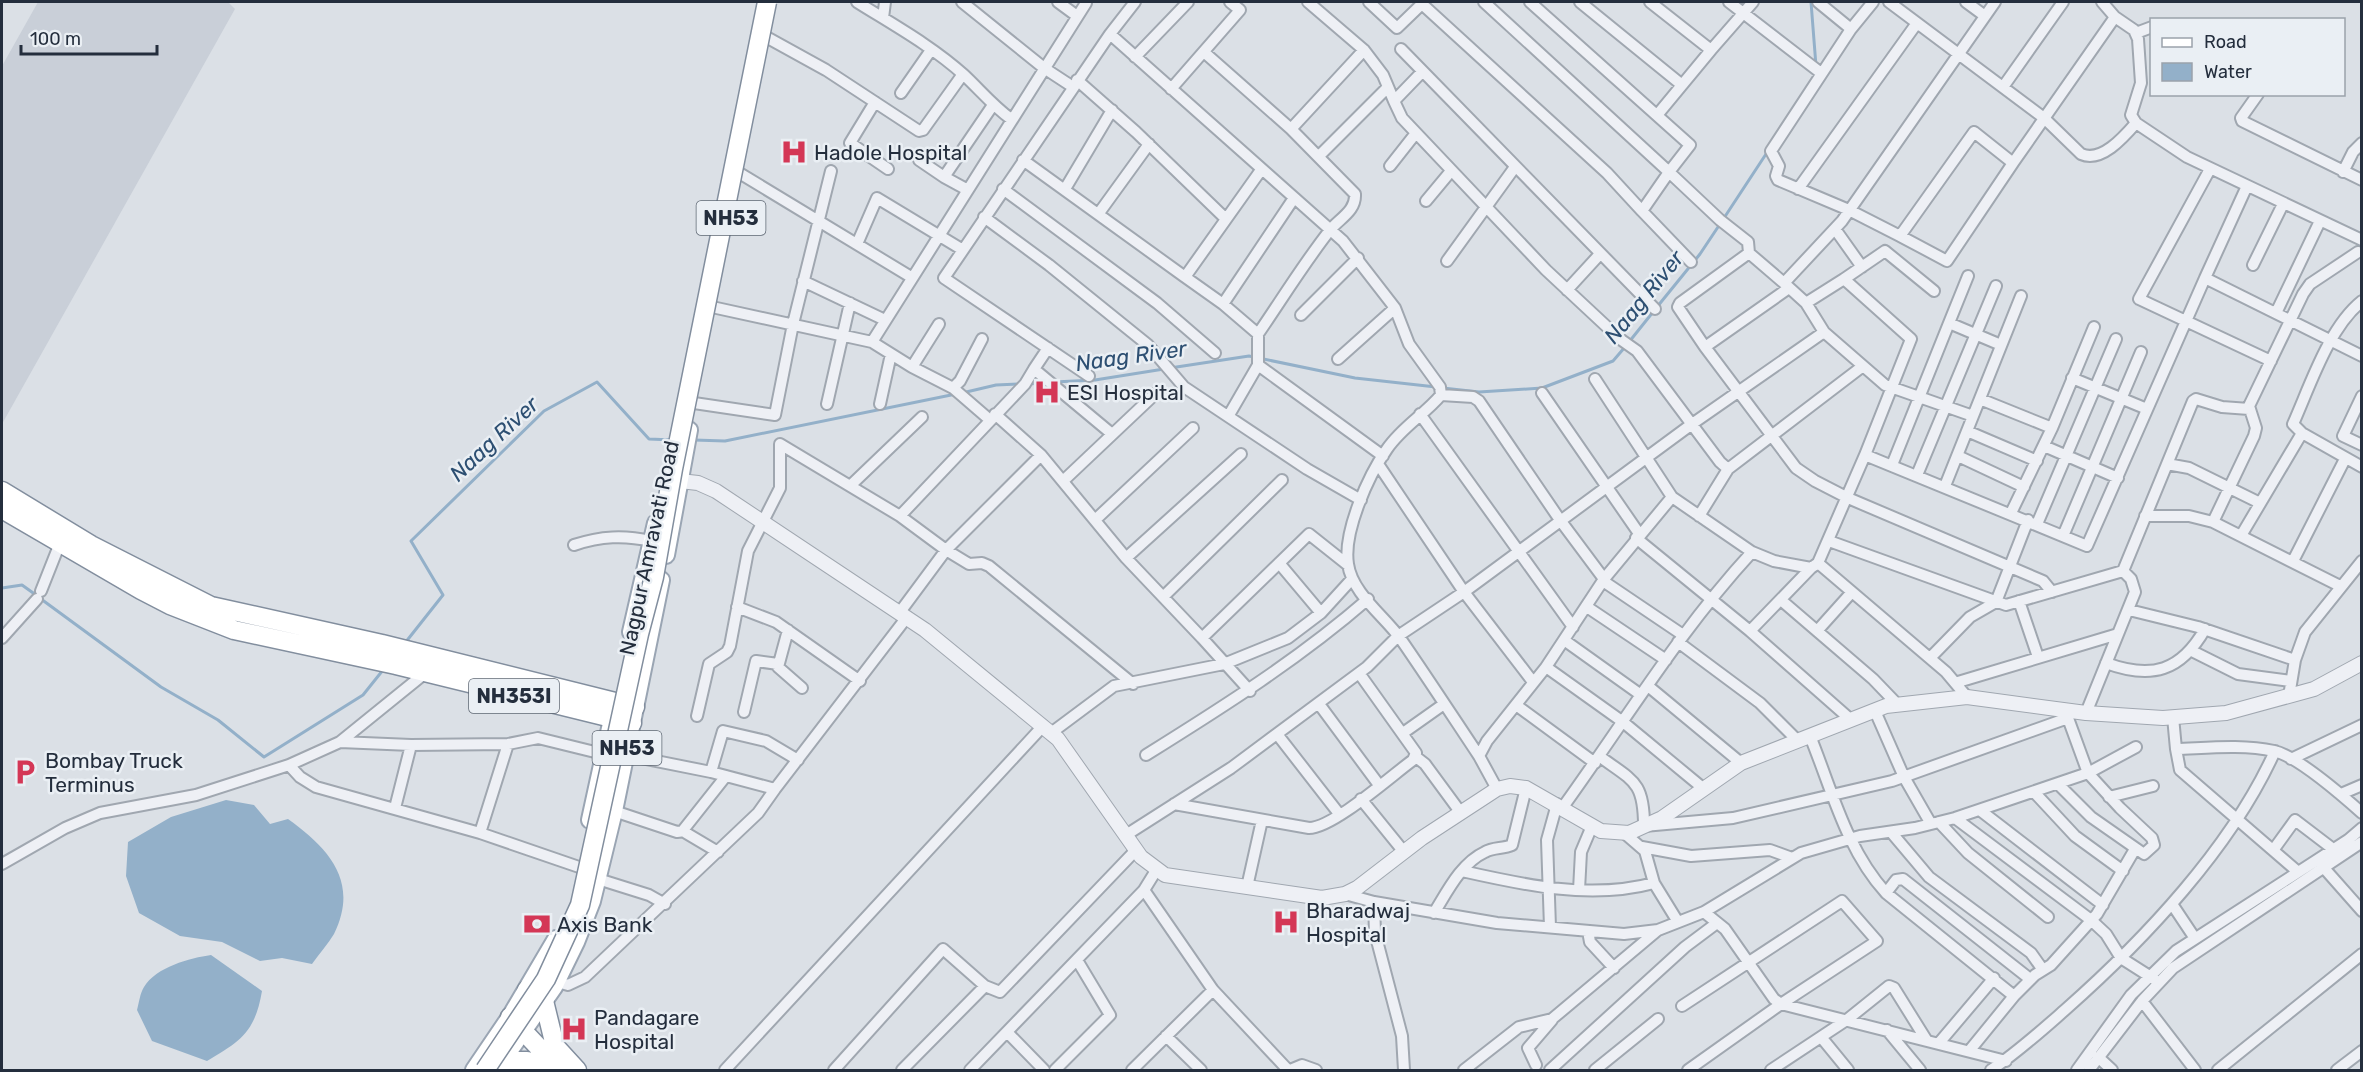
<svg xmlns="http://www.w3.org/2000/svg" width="2363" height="1072" viewBox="0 0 2363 1072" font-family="Rubik,sans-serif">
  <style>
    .built { fill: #c9cfd8 }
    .water { fill: #93b0c9 }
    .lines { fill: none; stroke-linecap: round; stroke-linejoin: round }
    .stream { stroke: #93b0c9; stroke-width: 3 }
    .minor-casing { stroke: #a0a7b0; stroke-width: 14 }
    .tertiary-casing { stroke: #a0a7b0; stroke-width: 16 }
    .primary-casing { stroke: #9aa5b3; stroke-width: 20 }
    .trunk-casing { stroke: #828e9e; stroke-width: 21 }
    .minor { stroke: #eef0f5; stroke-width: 10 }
    .tertiary { stroke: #eef0f5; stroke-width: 14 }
    .primary { stroke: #fff; stroke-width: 16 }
    .trunk { stroke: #fff; stroke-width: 18 }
    .trunk-bridge-casing { stroke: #828e9e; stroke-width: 21; stroke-linecap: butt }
    .trunk-bridge { stroke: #fff; stroke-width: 18 }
    .labels { text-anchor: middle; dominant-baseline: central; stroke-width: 5; stroke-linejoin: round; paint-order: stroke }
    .shield { fill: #eaeff4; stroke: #5f6874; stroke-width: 1.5 }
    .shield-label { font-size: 20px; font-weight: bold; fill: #242e3d }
    .poi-label { font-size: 21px; fill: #242e3d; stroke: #eaeff4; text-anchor: start }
    .street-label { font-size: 21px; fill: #242e3d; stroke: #eaeff4 }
    .water-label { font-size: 22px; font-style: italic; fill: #2d4f72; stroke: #eaeff4 }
  </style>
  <rect width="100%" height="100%" fill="#dbe0e6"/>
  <path class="built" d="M38,2H228L235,9L2,424V66Z"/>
  <path class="water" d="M226,800L254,805L270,824L288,819C328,848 360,881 334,934C328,944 319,954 312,964L282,958L260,961L222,942L180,936L139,913L126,876L128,842L171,817Z
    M211,955L262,991C255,1032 241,1041 207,1061L152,1041L137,1010C139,1003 140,993 144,987C156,967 190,958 211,955Z"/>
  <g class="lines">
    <path class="stream" d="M1811,2L1816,66
      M1724,218L1768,151
      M1657,307L1700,254L1720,224
      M1629,342L1653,312
      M1170,368L1249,356L1355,378L1436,387
      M1054,382L1095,380L1164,369
      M1027,384L1045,383
      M1443,388L1479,392L1542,388L1613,361L1625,347
      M962,393L996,385L1021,384
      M694,440L725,441L956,394
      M2,588L22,585L36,595
      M41,599L161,687L218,720L264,757L363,695L383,670
      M405,643L443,595L411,541L544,411L597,382L649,439L673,440"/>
    <defs>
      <path id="minor" d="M857,2C892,24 932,46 964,75C980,90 993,106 1011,119
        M962,2L1044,68L1073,87
        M1058,2L1077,16
        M1308,2L1364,50
        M1369,2L1397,28L1424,2
        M1530,2L1690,145L1669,172L1720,220L1748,242L1749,253L1784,283
        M1580,2L1682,85
        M1650,2L1711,50L1658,114
        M1729,2L1821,73
        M1818,2L1851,29L1873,2
        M1889,2L2044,118L2081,154C2101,163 2123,138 2136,123
        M1966,2L1985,16
        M1422,4L1607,173L1642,211L1669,172L1484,2
        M2115,17L2134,30L2138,39L2141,83L2131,115L2136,123L2187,157L2362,240
        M883,18L885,2
        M1851,29L1771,151L1779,166L1776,176L1778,180L1849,210L1900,236L1974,132L2013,163L1947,261L1900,236
        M2136,33L2152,27
        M1110,34L1135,2
        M768,38L826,70L919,131L923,130L963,74
        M1401,49L1655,309
        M1711,50L1753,2
        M1205,53L1291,129
        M1135,57L1188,2
        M1422,72L1394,101L1402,118L1546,270L1620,339L1637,351L1720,462L1728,469L1863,366
        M1077,80L1136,132L1226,219
        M2003,87L2063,2
        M1171,89L1240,10L1230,2
        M901,93L931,50
        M2258,94L2241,118L2242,121L2362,180
        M875,102L850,143L888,169
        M1319,156L1387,88
        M919,160L944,177
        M1023,160L1185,277L1261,170
        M2013,163L2115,17L2102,2
        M1390,166L1416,133
        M2210,169L2139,299L2271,361
        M2343,172L2353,152L2362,143
        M741,174L911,277
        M966,189L944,177L993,105
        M1003,189L1157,303L1215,353
        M1065,189L1112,110
        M1798,189L1917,23
        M1426,201L1451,171
        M1642,211L1691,262
        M1099,213L1149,144
        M984,217L1049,265L1148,345L1184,387L1307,469L1361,500
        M1835,229L1862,267
        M857,244L877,198L963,250
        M1749,253L1680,303L1678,307L1705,347L1796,468L1815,481L1848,498L2043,581L2052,592
        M1447,261L1515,167
        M2253,265L2283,204
        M1185,277L1223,304L1294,198
        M2205,278L2247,186
        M803,281L885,320
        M1567,290L1600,254
        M1806,303L1844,279
        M1223,304L1258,334V365
        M712,307L872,342
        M2276,313L2320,221
        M1301,315L1358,258
        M1949,323L1968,276
        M1824,332L1885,385L1973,416L2021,296
        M1258,334C1282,299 1304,263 1330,230C1340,218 1356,211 1355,194L1291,129L1364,50L1383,75L1394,101
        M982,339L960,381L953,388L912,367L872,342L1086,3
        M1705,347L1789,288
        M1338,359L1395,308
        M912,367L939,324
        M1034,369L1048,348
        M1089,376L944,278L1110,34L1343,241L1395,308L1409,344L1440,387L1441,395C1424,415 1402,427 1387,449C1368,476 1343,532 1348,564C1352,593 1384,616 1400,638C1427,677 1453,717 1479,756L1487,741L1546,667L1604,579L1672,497L1752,552
        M2072,378L2147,409
        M1595,379L1672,497
        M953,388L990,420
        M1542,393L1640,535
        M1441,395L1473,397L1479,401L1560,520L1604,579
        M2362,396L2343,436L2362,445
        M1980,399L2052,428
        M694,403L775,415L793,324L831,171
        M827,404L850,303
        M880,404L891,354
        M995,414L1041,455L1126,558L1202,638L1309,534L1348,565
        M1420,414L1573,627
        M1229,415L1258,365L1383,456
        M1967,431L2037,461
        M2302,433L2362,467
        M2044,446L2118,478
        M1865,455L1911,339L1844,279L1885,251L1934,291
        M1958,456L2024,487
        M1378,464L1464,592L1533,682
        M2167,464L2189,468L2260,503
        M1892,465L1949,323L2001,345
        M1917,475L1996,286
        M1063,481L1155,394
        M851,485L922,417
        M1945,486L1973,416
        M2011,513L2052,428L2094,327
        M900,516L1025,384L1034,369L1112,434
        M1699,516L1728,469
        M2145,516H2189L2213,522L2340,586
        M1095,520L1193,428
        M2213,522L2254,436L2256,428L2249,406L2303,294L2310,284L2358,252
        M2037,524L2116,339
        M2242,534L2302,433L2293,424C2310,386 2329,327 2362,301
        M2063,536L2141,352
        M1636,538L1750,631
        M1829,541L2006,605L2123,571L2193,401L2196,399L2222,407L2249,409
        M574,545C601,536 624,535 651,541
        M1126,558L1241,454
        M2293,561L2345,459
        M1279,563L1321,613
        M1818,563L1946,672L1967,697
        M1811,568L1750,631L1850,719
        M1603,581L1683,635
        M41,591L60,543
        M1163,597L1282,480
        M1781,600L1873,679L1898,705
        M2019,601L2038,657
        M737,607L776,622L860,681
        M1587,607L1666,660
        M2129,610L2198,627L2295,660
        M900,612L946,550L969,564L982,563L989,566L1133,684
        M788,630L778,667L802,688
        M1817,631L1852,592
        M2,638L37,599
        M1202,638L1250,691
        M1564,640L1641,695
        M1678,642L1760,703L1798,741
        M2192,651L2238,674L2291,681
        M1930,658L1970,617L1996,602L2028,520
        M2106,663C2152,680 2181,671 2205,629
        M1546,667L1623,722L1704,789
        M1958,682L2118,634
        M1648,686L1741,763
        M2289,696L2295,660L2305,632L2362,561
        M1319,704L1379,785
        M1516,705L1595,763
        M1875,711L1904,777L1931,824
        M744,712L756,661L778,664
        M2086,713L2135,592L2131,579L2123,571
        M697,716L709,664L727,652L730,646L748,551L780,488V444L900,516L946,550L1041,455
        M2173,717L2176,749
        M1051,733L1114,686L1224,664L1288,638L1321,613L1352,579
        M1403,733L1444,704
        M1277,734L1340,815
        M1810,736C1832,790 1846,849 1886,893L2014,996
        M340,742L411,745L508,744L538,738L603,754
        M626,755L711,772L775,789L907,617
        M1146,755C1223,707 1299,659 1368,599
        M1479,756L1497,789
        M1599,756C1633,781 1644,781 1644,826L1733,818L1892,781L2068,718
        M1416,757L1425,764L1461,813
        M2291,759L2362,725
        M289,765L300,777L316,787L480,833L579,867
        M711,772L723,731L766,741L798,760
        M2058,784L2091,817L2144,854L2154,845L2152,838L2120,808L2088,773L2136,747
        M2034,792L2075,836L2123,871
        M2341,794L2362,785
        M2109,797L2153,786
        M1361,799L1404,852
        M1174,804L1309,828C1333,828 1391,776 1413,760L1416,753L1359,673
        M1563,807C1625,721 1680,630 1752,552L1774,561L1811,568L1818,563L1865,455L2087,546L2205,278L2362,356
        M395,808L411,745
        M614,811L677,832L685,831
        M1981,811L2103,905
        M1955,818L2091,920L2106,934L2121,958L2154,979
        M1939,822L1968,853L2048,917
        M1623,832L1645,851L1654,883L1678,922
        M1891,832L1929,877L2031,953L2043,970
        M480,833L508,744
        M1126,835L1231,768L1367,667L1398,636L1464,592L1692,424L1824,332L1806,303L1784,283L1842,221L1995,2
        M1642,847L1691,856L1770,850L1792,858
        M2274,849L2295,820L2333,849
        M718,852L686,833L684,829L726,776
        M2,864L65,828L100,813L196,795L289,765L340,742L424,674
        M2324,868L2362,911
        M1462,871C1524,885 1591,900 1654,883
        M2297,871L2180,770L2176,749C2207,748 2243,744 2274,751C2297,756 2344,797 2362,813
        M598,879L649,895L665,904
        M1247,887L1262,820
        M1144,890L1157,869
        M1579,890L1581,852L1592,826
        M1886,893L1896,880L1903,879L2030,979
        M1345,894L1374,902L1497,923L1624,934L1658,930L1704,912L1801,853L1860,836L1915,828L1955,818L2088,773L2065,710
        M1374,902L1375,933L1402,1036L1404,1070
        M2172,904L2194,937
        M1704,912L1725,929L1774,999L1781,1004L2006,1061
        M1434,913C1447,892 1461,863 1485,852C1493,847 1503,849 1512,845L1526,788
        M1550,927L1547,840L1557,804
        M1588,931L1590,942L1614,968
        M557,982L568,985L585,977L758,813L775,789
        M985,986L1000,992L1136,850
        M2142,1001L2195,1070
        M1682,1006L1842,901L1877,941L1781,1004L1688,1070
        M1887,1030L1920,1070
        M1007,1032L1044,1070
        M1166,1036L1201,1070
        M1821,1037L1848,1070
        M1939,1043L1994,978
        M1970,1050L2014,996L2035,975L2051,965L2097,914L2135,849
        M2098,1057L2112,1070
        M1536,1065L1528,1048L1552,1020
        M725,1070L1043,726
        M834,1070L943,949L985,986L902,1070
        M970,1070L1144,890L1213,990L1288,1070
        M1055,1070L1110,1015L1077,960
        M1132,1070L1213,990
        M1290,1070L1302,1065L1316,1070
        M1464,1070L1519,1027L1552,1019L1658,930
        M1550,1070L1685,947L1717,923
        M1595,1070L1658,1019
        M1771,1070L1848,1019L1889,986L1894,988L1927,1041
        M1991,1070C2018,1052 2041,1031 2066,1009C2144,940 2232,847 2275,751
        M2077,1070L2131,995L2176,951L2348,840L2362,828
        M2089,1070L2142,1001L2173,968L2362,842
        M2218,1070L2362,954
        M2337,1070L2362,1051"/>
      <path id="tertiary" d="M671,480L698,483L716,491L925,630L1058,739L1141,857L1165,875L1322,898L1345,894L1357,888L1422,838L1497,789L1510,786L1526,788L1601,831L1629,833L1662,818L1741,763L1886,706L1967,697L2086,713L2163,718L2226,713L2314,689L2362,663"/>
      <path id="primary" d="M666,555L689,430
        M631,632L656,523
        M590,820L612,719
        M474,1070L510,1017L556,939
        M496,1070L554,987L576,942L592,901L614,811L661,580"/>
      <path id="trunk" d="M2,491L91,545L211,606L382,644L635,707
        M2,509L141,590L170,605L234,630L396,665L632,723
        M527,990L544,1001L555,1046L577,1070
        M510,1017L560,1070
        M503,1061H527L556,1068"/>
    </defs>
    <use href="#minor" class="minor-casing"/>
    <use href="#tertiary" class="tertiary-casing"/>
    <use href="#primary" class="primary-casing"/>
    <use href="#trunk" class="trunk-casing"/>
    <use href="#minor" class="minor"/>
    <use href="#tertiary" class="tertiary"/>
    <use href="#primary" class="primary"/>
    <use href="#trunk" class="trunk"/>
    <defs>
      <path id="trunk-bridge" d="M485,1070L546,979L580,905L639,634L654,577L673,469L767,2"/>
    </defs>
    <use href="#trunk-bridge" class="trunk-bridge-casing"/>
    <use href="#trunk-bridge" class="trunk-bridge"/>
  </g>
  <defs>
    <symbol id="hospital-bare" viewBox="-9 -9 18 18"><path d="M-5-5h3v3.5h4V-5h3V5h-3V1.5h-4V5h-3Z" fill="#d43756" stroke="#eaeff4" stroke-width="2.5" paint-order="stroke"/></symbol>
    <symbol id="parking-bare" viewBox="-9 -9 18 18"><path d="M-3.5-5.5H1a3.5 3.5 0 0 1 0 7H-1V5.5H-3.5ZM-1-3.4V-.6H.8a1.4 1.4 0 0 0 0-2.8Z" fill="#d43756" stroke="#eaeff4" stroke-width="2.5" paint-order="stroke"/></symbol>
    <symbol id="bank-bare" viewBox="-9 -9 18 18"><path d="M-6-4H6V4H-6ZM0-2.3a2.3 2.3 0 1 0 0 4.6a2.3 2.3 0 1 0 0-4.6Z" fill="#d43756" stroke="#eaeff4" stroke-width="2.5" paint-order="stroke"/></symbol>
  </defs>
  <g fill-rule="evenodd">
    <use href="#hospital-bare" x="775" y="133" width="38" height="38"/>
    <use href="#hospital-bare" x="1028" y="373" width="38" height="38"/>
    <use href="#parking-bare" x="6" y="753" width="38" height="38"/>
    <use href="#hospital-bare" x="1267" y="903" width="38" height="38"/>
    <use href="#bank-bare" x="518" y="905" width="38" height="38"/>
    <use href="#hospital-bare" x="555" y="1010" width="38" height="38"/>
  </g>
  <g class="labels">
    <g class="shield">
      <rect x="696.5" y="201" width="69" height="34" rx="4.5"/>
      <rect x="469" y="679" width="90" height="34" rx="4.5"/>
      <rect x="592.5" y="731" width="69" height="34" rx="4.5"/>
    </g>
    <g class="shield-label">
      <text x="731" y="218">NH53</text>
      <text x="514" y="696">NH353I</text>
      <text x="627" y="748">NH53</text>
    </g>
    <g class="poi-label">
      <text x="814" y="152">Hadole Hospital</text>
      <text x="1067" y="392">ESI Hospital</text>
      <text x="45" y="760">Bombay Truck<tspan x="45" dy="24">Terminus</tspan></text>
      <text x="1306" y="910">Bharadwaj<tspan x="1306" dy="24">Hospital</tspan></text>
      <text x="557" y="924">Axis Bank</text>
      <text x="594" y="1017">Pandagare<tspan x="594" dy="24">Hospital</tspan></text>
    </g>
    <g class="street-label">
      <text transform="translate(649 548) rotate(-78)">Nagpur Amravati Road</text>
    </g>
    <g class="water-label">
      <text transform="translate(1644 297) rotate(-51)">Naag River</text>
      <text transform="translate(1131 356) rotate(-8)">Naag River</text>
      <text transform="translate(494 439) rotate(-43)">Naag River</text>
    </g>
  </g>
  <rect width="2363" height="1072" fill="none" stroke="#242e3d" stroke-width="6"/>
  <rect x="2150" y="18" width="195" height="78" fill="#eaeff4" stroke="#9ba2ab" stroke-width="1.5"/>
  <rect x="2162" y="38" width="30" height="9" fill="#ffffff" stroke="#9ba2ab" stroke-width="1.5"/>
  <text x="2204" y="48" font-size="18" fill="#242e3d">Road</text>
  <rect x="2162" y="63" width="30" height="18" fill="#93b0c9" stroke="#9ba2ab" stroke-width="1.5"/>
  <text x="2204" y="78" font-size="18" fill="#242e3d">Water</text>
  <path d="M21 45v9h136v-9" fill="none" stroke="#242e3d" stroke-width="3"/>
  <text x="30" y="45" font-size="18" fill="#242e3d" stroke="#eaeff4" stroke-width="4.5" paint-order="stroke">100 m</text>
</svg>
